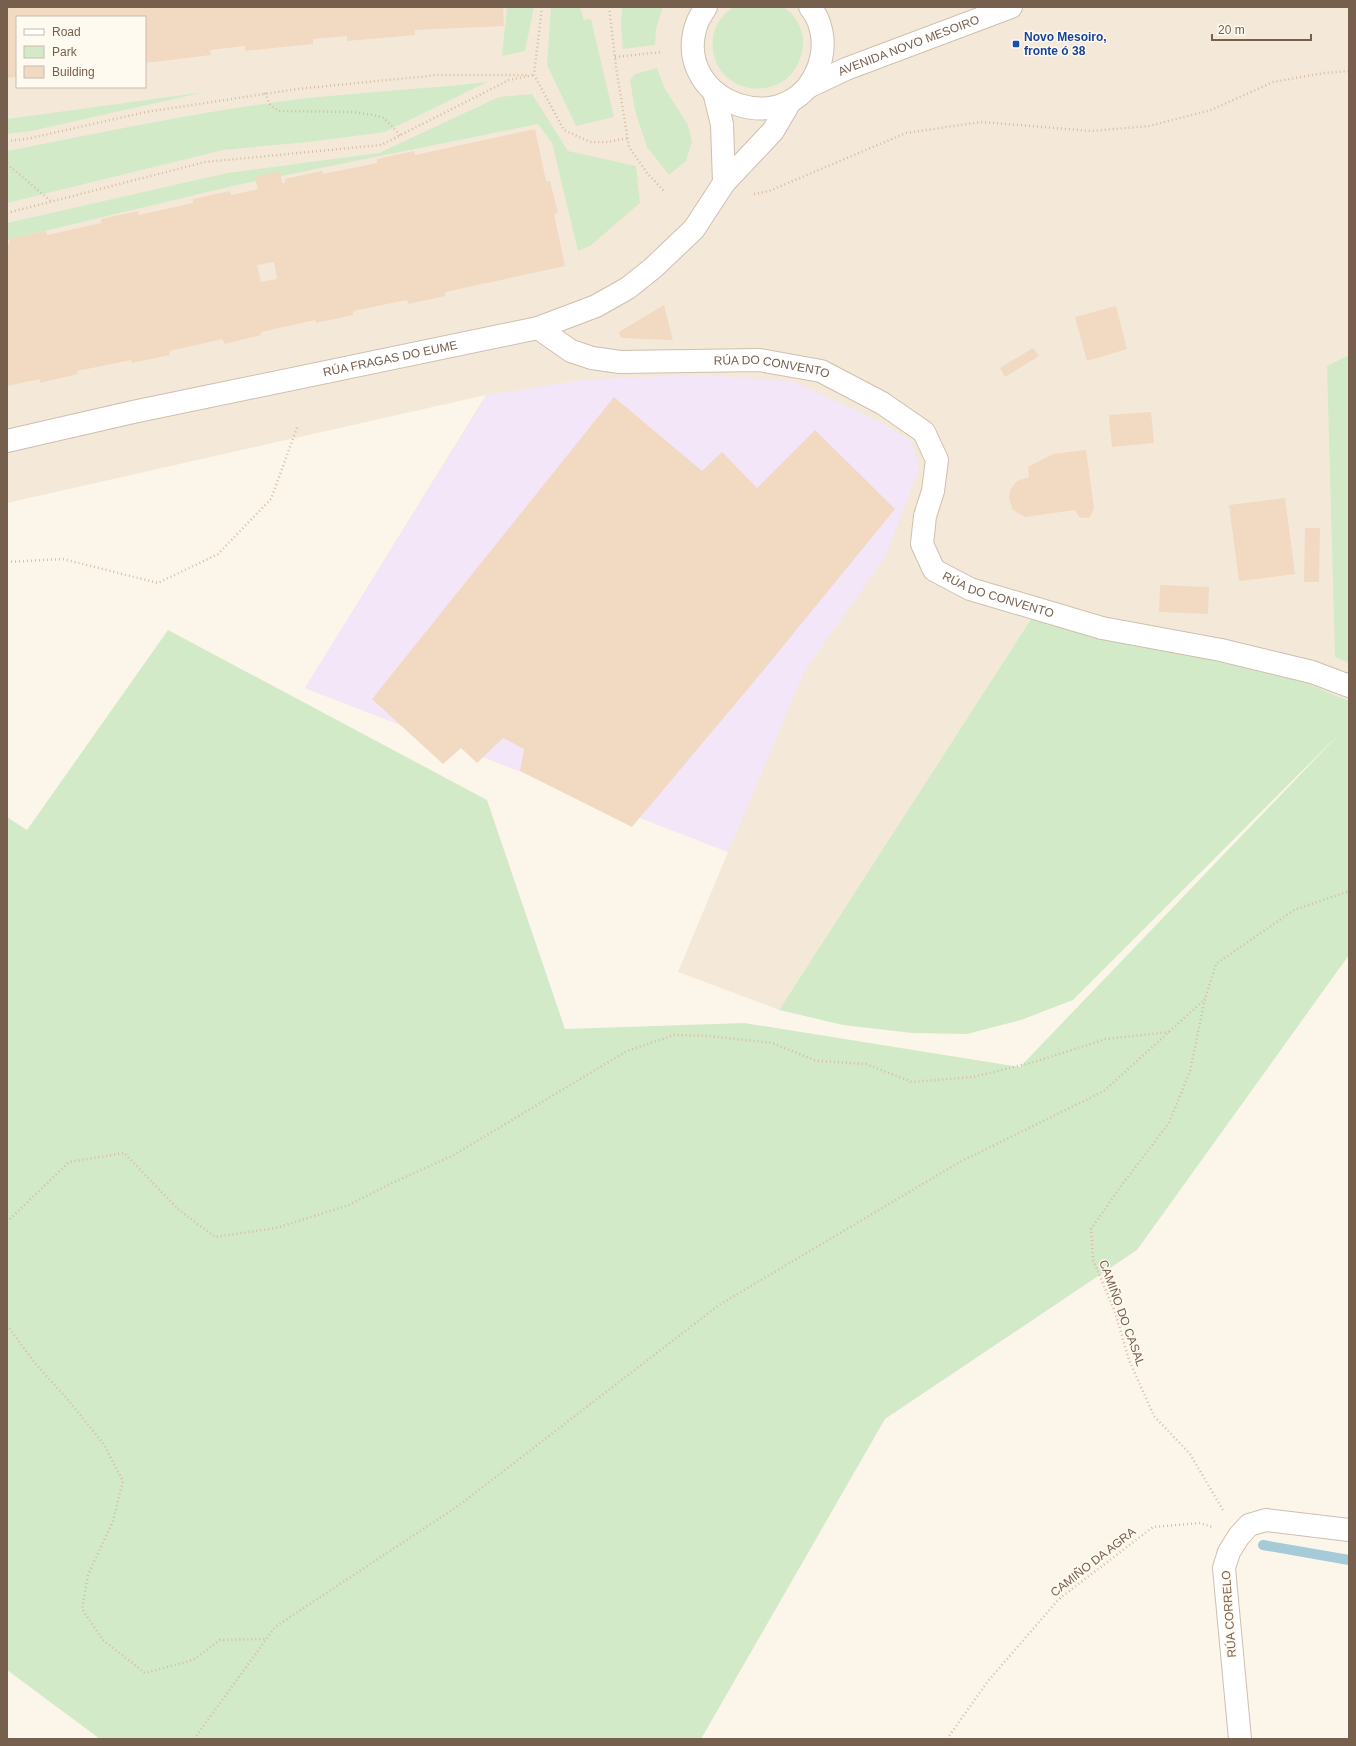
<svg xmlns="http://www.w3.org/2000/svg" width="1356" height="1746" viewBox="0 0 1356 1746" font-family="Helvetica,sans-serif">
  <style>
    .residential { fill: #f4e9d8; fill-rule: evenodd }
    .education { fill: #f3e6f9 }
    .green { fill: #d3eac8 }
    .lines { fill: none; stroke-linecap: round; stroke-linejoin: round }
    .stream { stroke: #a4cbd7; stroke-width: 10 }
    .building { fill: #f1d9c2; fill-rule: evenodd }
    .minor-casing { stroke: #cebfaf; stroke-width: 24 }
    .path { stroke: #d6bca4; stroke-width: 2.5; stroke-dasharray: 1 3; stroke-linecap: butt }
    .minor { stroke: #fff; stroke-width: 22 }
    .transit-dot { fill: #1a4fb4; stroke: #fffaf0; stroke-width: 1.5 }
    .labels { text-anchor: middle; dominant-baseline: central; stroke-width: 3; stroke-linejoin: round; paint-order: stroke }
    .transit-label { font-size: 12px; font-weight: bold; fill: #164399; stroke: #fffaf0; text-anchor: start }
    .street-label { font-size: 12px; fill: #775f4d; stroke: #fffaf0 }
  </style>
  <rect width="100%" height="100%" fill="#fcf6ea"/>
  <path class="residential" d="M7,7H1349V701L1297,679L1033,616L779,1010L678,972L728,852L305,688L486,395L7,503ZM17,17H145V87H17Z"/>
  <path class="education" d="M702,375L793,381L884,424L912,442L919,469L885,557L804,672L728,852L305,688L487,395L589,379Z"/>
  <path class="green" d="M507,7H534L525,51L502,56Z
    M551,7H580L584,20L591,19L614,117L576,126L547,65Z
    M622,7H663L656,29L655,45L623,49L621,28Z
    M733,7H783C796,14 805,32 803,46C795,110 706,98 713,37C715,24 723,14 733,7Z
    M657,68L664,87L688,125L692,142L686,161L669,175L647,147L635,111L630,80L635,74Z
    M487,82L385,132L308,142L223,150L7,203V151C104,132 201,111 300,99C362,92 425,89 487,82Z
    M205,92L31,131L7,134V119Z
    M532,94L568,151L636,166L640,203L590,246L578,251L552,143L538,124L237,185L7,240V223L227,173L379,153L499,97Z
    M1349,355V663L1335,657L1327,366Z
    M1033,616L1297,679L1349,701V955L1137,1250L885,1419L701,1739H100L7,1670V817L27,830L168,630L487,800L565,1029L744,1023L1020,1067L1343,730L1073,1000L1021,1020L967,1034L912,1033L843,1025L779,1010Z"/>
  <g class="lines">
    <path class="stream" d="M1263,1545L1349,1560"/>
  </g>
  <path class="building" d="M7,7H503L504,26L415,30V35L347,41V36L313,39V44L245,51V46L210,50L211,55L145,63V17H17V77L7,78Z
    M535,129L546,181H550L558,213L554,214L565,266L445,292V296L408,304L407,300L353,311V315L316,323L315,320L261,332V335L224,344L223,339L169,351L170,355L132,363L131,360L77,371L78,374L40,383V379L7,386V244L10,243L9,239L46,231L47,235L101,223V219L138,211L139,215L193,203V199L230,191L231,195L258,189L255,177L280,171L282,183H285V179L322,171L323,174L377,163V159L414,151L415,155ZM274,262L277,279L261,282L257,265Z
    M664,305L673,340L621,338L619,332Z
    M1116,306L1127,349L1087,361L1075,317Z
    M1033,348L1039,356L1005,377L1000,368Z
    M614,397L702,471L722,452L757,488L815,430L895,509L757,678L632,827L520,771L524,749L503,738L477,763L461,748L443,764L372,699Z
    M1151,412L1154,443L1112,447L1109,415Z
    M1086,450L1094,508L1090,517L1085,518L1079,517L1075,510L1025,517L1013,510L1009,499L1010,490L1017,481L1029,477L1028,467L1053,454Z
    M1285,498L1295,574L1239,581L1229,505Z
    M1305,528H1320L1319,582H1304Z
    M1160,585L1209,587L1208,614L1159,612Z"/>
  <g class="lines">
    <defs>
      <g id="minor">
        <path d="M706,7C703,12 699,18 697,23C668,105 798,148 821,59C825,42 822,21 810,7"/>
        <path id="s1" d="M808,87L846,69L1011,7"/>
        <path d="M714,92L722,124L724,183"/>
        <path id="s2" d="M538,328L571,351L592,358L620,362L759,360L821,371L882,403L924,432L937,460L933,491L925,516L922,544L934,570L970,589L1102,628L1221,650L1312,672L1349,686"/>
        <path id="s3" d="M7,441L133,412L538,328L596,306L628,288L653,268L694,229L724,183L773,131L790,102"/>
        <path d="M1240,1739L1224,1568L1229,1552L1239,1536L1249,1525L1266,1520L1349,1530"/>
      </g>
    </defs>
    <use href="#minor" class="minor-casing"/>
    <path class="path" d="M542,7L534,75L564,130L590,142H608L628,138
      M609,7L616,67L629,147L647,173L664,191
      M615,57L662,52
      M265,93L270,105L279,111L353,112L373,115L384,118L401,136
      M7,141L26,139L146,112L297,89L438,75H527
      M7,164L52,202
      M754,194L769,191L906,133L981,122L1092,131L1149,126L1211,110L1273,82L1324,73L1349,71
      M7,213L205,162L381,145L509,80L534,75
      M7,562L63,559L158,583L218,554L271,499L298,425
      M7,1222L69,1162L124,1153L179,1210L215,1237L276,1228L349,1205L394,1182L452,1156L627,1051L674,1035L709,1036L772,1043L817,1061L866,1064L912,1082L973,1077L1034,1062L1106,1039L1169,1032
      M7,1325L34,1362L68,1400L103,1443L123,1481L113,1521L88,1575L82,1609L103,1640L145,1673L193,1660L220,1640L267,1639
      M1223,1510L1190,1454L1154,1416L1129,1360L1115,1312L1093,1260L1091,1229L1121,1186L1169,1123L1190,1071L1205,999L1216,964L1294,910L1349,891
      M194,1739L275,1627L458,1506L719,1305L958,1163L1104,1091L1205,999
      M947,1739L988,1681L1059,1599L1153,1527L1200,1523L1212,1527"/>
    <use href="#minor" class="minor"/>
  </g>
  <rect class="transit-dot" x="1012" y="40" width="8" height="8" rx="2"/>
  <g class="labels">
    <g class="transit-label">
      <text x="1024" y="37">Novo Mesoiro,<tspan x="1024" dy="14">fronte ó 38</tspan></text>
    </g>
    <g class="street-label">
      <text stroke="none"><textPath href="#s1" startOffset="109">AVENIDA NOVO MESOIRO</textPath></text>
      <text stroke="none"><textPath href="#s3" startOffset="392">RÚA FRAGAS DO EUME</textPath></text>
      <text stroke="none"><textPath href="#s2" startOffset="243">RÚA DO CONVENTO</textPath></text>
      <text stroke="none"><textPath href="#s2" startOffset="627">RÚA DO CONVENTO</textPath></text>
      <text transform="translate(1122 1313) rotate(70)">CAMIÑO DO CASAL</text>
      <text transform="translate(1093 1562) rotate(-38)">CAMIÑO DA AGRA</text>
      <text transform="translate(1229 1614) rotate(-94)">RÚA CORRELO</text>
    </g>
  </g>
  <rect width="1356" height="1746" fill="none" stroke="#775f4d" stroke-width="16"/>
  <rect x="16" y="16" width="130" height="72" fill="#fffaf0" stroke="#c9bcaf"/>
  <rect x="24" y="29" width="20" height="6" fill="#ffffff" stroke="#c9bcaf"/>
  <text x="52" y="36" font-size="12" fill="#775f4d">Road</text>
  <rect x="24" y="46" width="20" height="12" fill="#d3eac8" stroke="#c9bcaf"/>
  <text x="52" y="56" font-size="12" fill="#775f4d">Park</text>
  <rect x="24" y="66" width="20" height="12" fill="#f1d9c2" stroke="#c9bcaf"/>
  <text x="52" y="76" font-size="12" fill="#775f4d">Building</text>
  <path d="M1212 34v6h99v-6" fill="none" stroke="#775f4d" stroke-width="2"/>
  <text x="1218" y="34" font-size="12" fill="#775f4d" stroke="#fffaf0" stroke-width="3" paint-order="stroke">20 m</text>
</svg>
